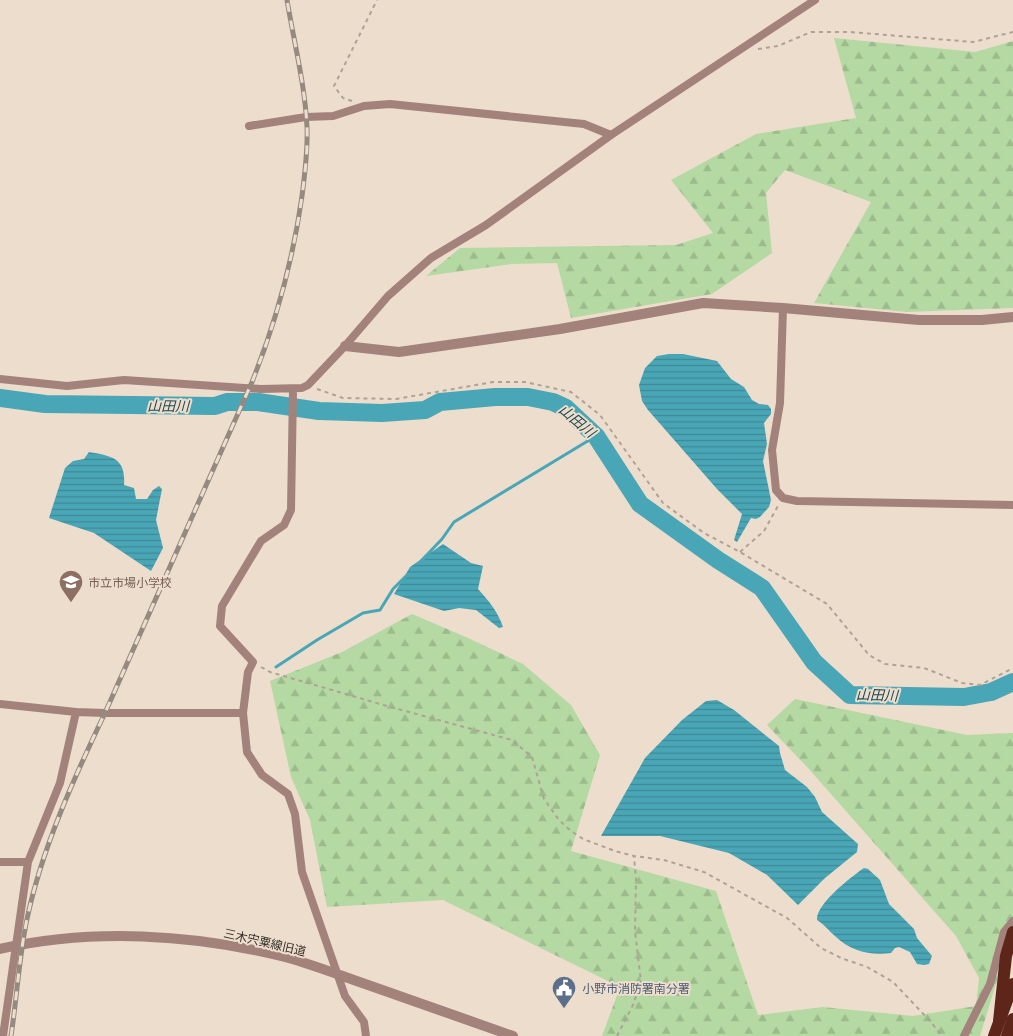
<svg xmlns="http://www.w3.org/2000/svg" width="1013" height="1036" viewBox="0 0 1013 1036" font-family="'IBM Plex Sans','Noto Sans JP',sans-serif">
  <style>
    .forest { fill: url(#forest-firs) }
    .water { fill: url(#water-rules) }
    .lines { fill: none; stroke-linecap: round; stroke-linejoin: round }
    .stream { stroke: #49a6b6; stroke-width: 3 }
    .river { stroke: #49a6b6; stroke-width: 18 }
    .path { stroke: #afa295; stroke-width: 2; stroke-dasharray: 4 4; stroke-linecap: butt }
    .minor { stroke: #a2827b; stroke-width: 8 }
    .tertiary { stroke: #a2827b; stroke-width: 10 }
    .trunk { stroke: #5e261a; stroke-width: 12 }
    .rail-casing { stroke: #958a7f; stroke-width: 5 }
    .rail { stroke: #edddcd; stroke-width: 3; stroke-dasharray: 9; stroke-linecap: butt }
    .labels { text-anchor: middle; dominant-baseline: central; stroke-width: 4; stroke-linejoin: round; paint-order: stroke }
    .education-label { font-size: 12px; fill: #785e54; stroke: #edddcd; text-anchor: start }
    .street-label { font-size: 12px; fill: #37312b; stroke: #edddcd }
    .service-label { font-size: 12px; fill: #4e5e75; stroke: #edddcd; text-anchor: start }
    .water-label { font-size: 14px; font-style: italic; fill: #214a52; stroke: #edddcd }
  </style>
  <defs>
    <pattern id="forest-firs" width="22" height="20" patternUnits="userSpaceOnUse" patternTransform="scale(1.25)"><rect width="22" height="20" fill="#b5d9a3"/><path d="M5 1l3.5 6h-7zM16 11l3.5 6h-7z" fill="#9cbb8c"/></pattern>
    <pattern id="water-rules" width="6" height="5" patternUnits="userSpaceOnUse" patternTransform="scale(1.25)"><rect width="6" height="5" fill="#49a6b6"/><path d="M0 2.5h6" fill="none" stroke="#3e8894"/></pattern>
  </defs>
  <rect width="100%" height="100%" fill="#edddcd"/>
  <path class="forest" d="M834,38L975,52L1013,41V308L907,312L814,303L871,202L785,170L766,193L772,253L712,294L571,318L557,263L511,264L426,276L460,248L676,245L713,233L671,180L756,134L856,118Z
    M412,614L466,637L523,664L571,705L600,755L571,851L716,891L758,1015L823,1007L913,1016L976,1006L979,978L956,936L808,768L767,725L795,699L967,735L1013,733V928L980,1036H602L620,987L443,900L327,907L310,820L291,777L270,681L342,652Z"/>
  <path class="water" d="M669,354H683L717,361L731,379L744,387L752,400L759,404L768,405L771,409V414L764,423L767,444L763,461L771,500L769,507L760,517L756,519L751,518L737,542L734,540L742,514L717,489L648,410L642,401L639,385L645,368L657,356Z
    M89,452C112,456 126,458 124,485L134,488L136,499H147L153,490L159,486L162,489L156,520L163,548L151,571L94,533L49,518L65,468L73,461L84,459Z
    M443,544L471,563L483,566L478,589C489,601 498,612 503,627L499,628L476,610L459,608L444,611L394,594L410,567Z
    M717,700L734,710L779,746L780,753L785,770L807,787L815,797L822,812L858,844L857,852L825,878L798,905L767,875L729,853L660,836H601L645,758L682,720L706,701Z
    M864,868L868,869L880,880L889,904L914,929L917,938L932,956L929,964L924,965L917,964L910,952L899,947L895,948L891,953C871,956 850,951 835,936C828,930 825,925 817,920C816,904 851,877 864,868Z"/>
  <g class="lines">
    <path class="stream" d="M421,561L442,539L454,522L596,436
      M276,667L317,640L363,613L380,610L393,589L406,576"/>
    <path class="river" d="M0,398L45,404L215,406L227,402H258L319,411L382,413L425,410L440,402L495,397H528L553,402L566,408L596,436L640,504L718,560L762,588L814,662L850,695L964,697L991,692L1013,682"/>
    <path class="path" d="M758,49L778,46L811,32H850L973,42L1013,32
      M352,101L343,98L334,86L377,0
      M317,389L343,398L396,399L493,382H525L571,392L600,415L663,503L704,533L740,552L827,604L869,655L885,664L924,668L962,683L980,685L1013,668
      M740,552L764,531L779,504
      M261,667L270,672L387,706L512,740L532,757L544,799L559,820L571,831L583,839L615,851L634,856L664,860L704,872L787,918L821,948L841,958L867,967L893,982L931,1022L942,1036
      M617,1036L633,1005L641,982L635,931L636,881L634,856"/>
    <path class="minor" d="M249,126L306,117L333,116L364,106L390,104L584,124L611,135
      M783,308L780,403L772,450L776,490L783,498L797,501L1013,505
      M0,379L67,386L124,380L261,389L302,388L308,385L345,346L388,296L431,258L486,225L611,135L815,0
      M293,389L291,510L284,525L261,541L222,606L220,626L253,662L248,672L243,713L247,752L262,775L288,794L295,814L302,872L345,996L364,1022L366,1036
      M0,704L76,712L105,713H243
      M0,862H28
      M3,1036L28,862L60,783L76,712
      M964,1036L990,984L1004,932L1013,921"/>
    <path class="tertiary" d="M345,346L399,352L560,329L703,303L783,308L919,320H982L1013,317
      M0,949C92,928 193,934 285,957C314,965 342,976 371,986C418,1003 466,1019 513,1036"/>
    <path class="trunk" d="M999,1021L1006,956L1013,932
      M994,1036L1013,984
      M1007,1036L1013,1019"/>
    <defs>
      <path id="rail" d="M11,1036C17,997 19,957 27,919C42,848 74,778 105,713L252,382C276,322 293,260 302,196C305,173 308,150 307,127C305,85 294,42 287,0"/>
    </defs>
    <use href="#rail" class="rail-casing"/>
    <use href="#rail" class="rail"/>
  </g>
  <defs>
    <symbol id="school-pin" viewBox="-11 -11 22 30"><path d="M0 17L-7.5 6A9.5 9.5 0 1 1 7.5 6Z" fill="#8d6e63" stroke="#edddcd"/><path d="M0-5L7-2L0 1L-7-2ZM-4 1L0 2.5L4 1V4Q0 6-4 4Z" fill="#fff"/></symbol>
    <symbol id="civic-pin" viewBox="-11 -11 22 30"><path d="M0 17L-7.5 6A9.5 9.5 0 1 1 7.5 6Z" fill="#5c6f8a" stroke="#edddcd"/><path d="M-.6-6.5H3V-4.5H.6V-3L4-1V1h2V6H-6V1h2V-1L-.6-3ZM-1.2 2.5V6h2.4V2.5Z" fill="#fff"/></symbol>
  </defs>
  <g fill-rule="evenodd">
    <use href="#school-pin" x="57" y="568" width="28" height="38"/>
    <use href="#civic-pin" x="550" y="974" width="28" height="38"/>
  </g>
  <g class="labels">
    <g class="education-label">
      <text x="88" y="582">市立市場小学校</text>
    </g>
    <g class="street-label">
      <text transform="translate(265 942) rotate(13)">三木宍粟線旧道</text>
    </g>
    <g class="service-label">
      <text x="582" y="988">小野市消防署南分署</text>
    </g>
    <g class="water-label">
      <text transform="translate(168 406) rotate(1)">山田川</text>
      <text transform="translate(577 421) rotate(40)">山田川</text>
      <text transform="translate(877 695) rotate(2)">山田川</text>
    </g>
  </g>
</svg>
